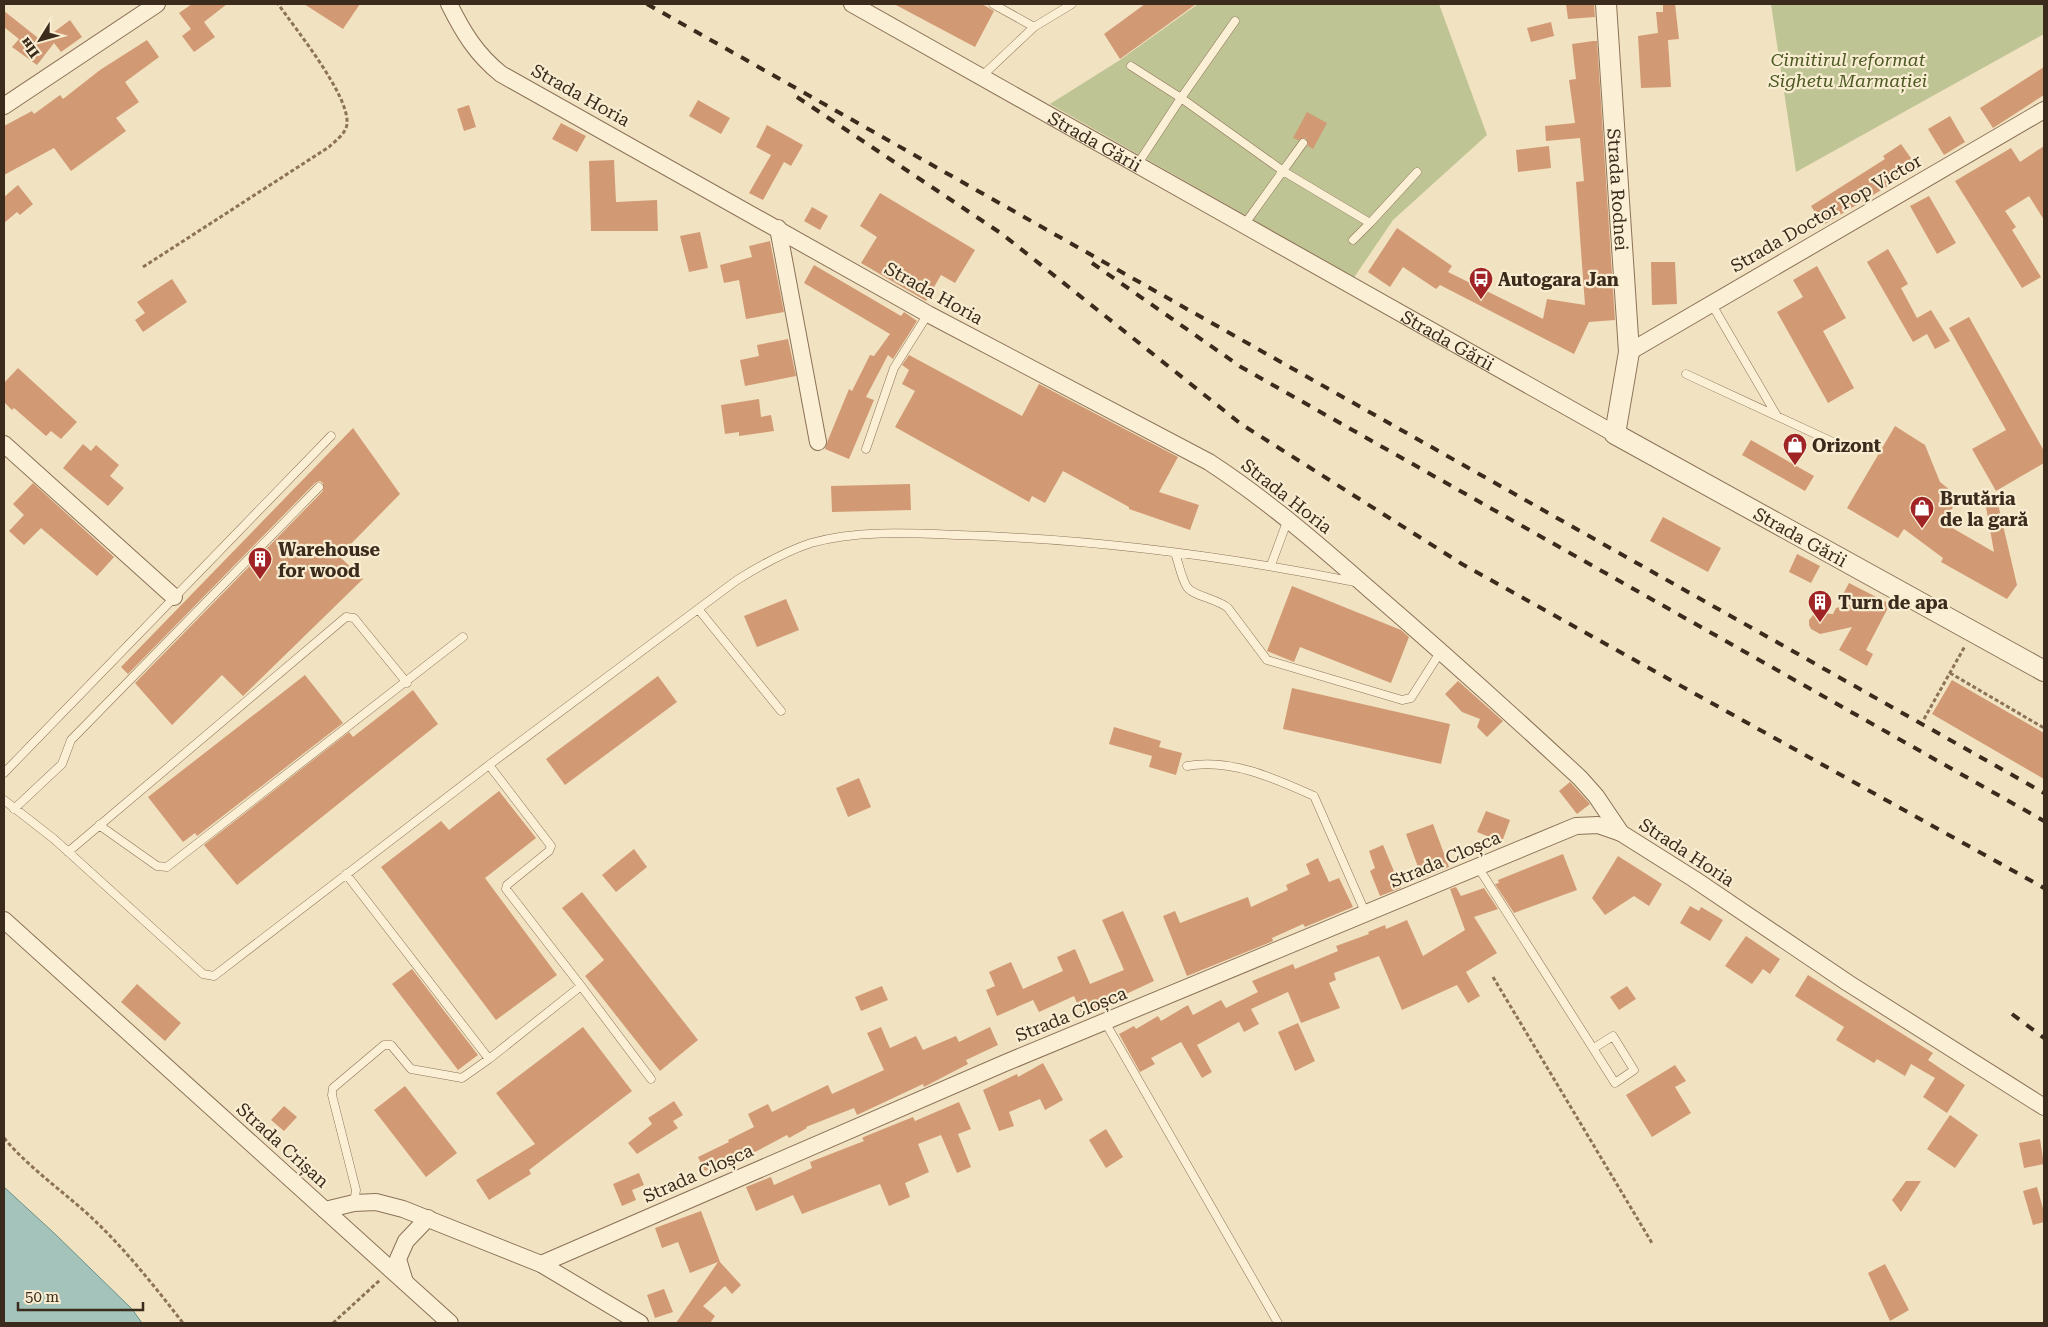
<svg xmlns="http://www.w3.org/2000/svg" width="2048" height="1327" viewBox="0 0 2048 1327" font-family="'Roboto Serif',serif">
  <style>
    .cemetery { fill: #bfc494 }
    .water { fill: #a4c3ba; stroke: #6a9288 }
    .building { fill: #d29a74 }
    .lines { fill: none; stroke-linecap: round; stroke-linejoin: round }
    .service-casing { stroke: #8c7257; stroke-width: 9 }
    .minor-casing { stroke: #8c7257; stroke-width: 18 }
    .tertiary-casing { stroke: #8c7257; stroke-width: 22 }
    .path { stroke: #8c7257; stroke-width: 3; stroke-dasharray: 4 2.5; stroke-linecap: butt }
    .service { stroke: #fbefd5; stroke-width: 8 }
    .minor { stroke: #fbefd5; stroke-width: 16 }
    .tertiary { stroke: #fbefd5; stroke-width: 20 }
    .rail { stroke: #3b2b1c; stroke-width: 4; stroke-dasharray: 9 9; stroke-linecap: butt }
    .labels { text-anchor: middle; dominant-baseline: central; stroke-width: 4.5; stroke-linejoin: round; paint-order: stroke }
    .park-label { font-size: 18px; font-style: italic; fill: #4c5922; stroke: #f8ecd1 }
    .street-label { font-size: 18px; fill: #3b2b1c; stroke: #f8ecd1 }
    .poi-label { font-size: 18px; font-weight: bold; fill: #3b2b1c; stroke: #f8ecd1; text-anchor: start }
  </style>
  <rect width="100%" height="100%" fill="#f1e2c1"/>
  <path class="cemetery" d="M1198,4H1439L1487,135L1393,220L1353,279L1250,218L1050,104L1120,60Z
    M1771,4H2044V34L1796,172Z"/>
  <path class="water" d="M4,1187L54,1233L132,1309L142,1323H4Z"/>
  <path class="building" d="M192,4H227L204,22L215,37L194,52L182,36L191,29L179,13Z
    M304,4H360L343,29Z
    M894,4H982L994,11L975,47Z
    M1145,4H1196L1120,59L1104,34Z
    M1566,4H1594L1595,17L1568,19Z
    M1663,4H1675L1679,39L1668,40L1671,87L1641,88L1638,36L1658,33L1656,12H1663Z
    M4,11L42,41L70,20L82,37L61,52L54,43L37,65L12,47L19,39L4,27Z
    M1551,22L1554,36L1531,42L1527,28Z
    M147,40L159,57L125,82L139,102L116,118L126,131L71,171L54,148L4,175V126L32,111L34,114L60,95L63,99L100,70Z
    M1593,41H1597L1615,320L1589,322L1574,354L1440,285L1436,289L1403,267L1390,287L1368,272L1397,228L1452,266L1448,272L1543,319L1547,299L1585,305L1576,182L1584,181L1580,138L1546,141L1545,126L1575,123L1569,80L1576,79L1572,44Z
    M2044,67V95L1993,128L1980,108Z
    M698,100L730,118L721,134L689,116Z
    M469,105L476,127L464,131L457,109Z
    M1307,112L1327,123L1313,149L1308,146L1306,138L1298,140L1293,138Z
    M1950,116L1965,142L1944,155L1928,129Z
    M561,123L586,136L577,152L552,139Z
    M767,125L803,145L791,166L784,162L763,200L749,193L771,155L756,147Z
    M1901,144L1918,168L1823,225L1811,206L1885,159L1883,156Z
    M1549,146L1551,168L1518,172L1516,150Z
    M2044,146V220L2029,196L2005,211L2016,227L2012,230L2041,277L2022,288L1955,181L2011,148L2020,162Z
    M614,160L616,202L657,200L658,231H591L589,161Z
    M18,185L33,204L20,215L17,212L4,223V197Z
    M880,193L975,250L955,283L941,275L926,301L861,263L877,237L860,226Z
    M1929,196L1956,243L1937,254L1910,206Z
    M812,207L828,216L820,230L804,221Z
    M700,232L708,268L689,272L680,236Z
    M770,241L784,312L746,319L739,280L724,283L720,265L752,257L749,246Z
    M1888,249L1908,284L1901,288L1917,318L1931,310L1950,341L1935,349L1927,334L1913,342L1867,262Z
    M1651,262H1675L1677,304L1652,305Z
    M814,265L901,316L904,312L917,321L893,359L888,355L866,397L874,400L849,459L825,449L828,440L849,389L852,391L870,355L874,356L890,334L804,283Z
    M1817,266L1846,318L1823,331L1854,388L1828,403L1777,312L1803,297L1793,280Z
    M172,279L187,302L143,332L135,320L145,313L137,302Z
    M1969,317L2044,451V463L1996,491L1972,449L2006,430L1949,328Z
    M788,339L796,376L745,386L740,360L759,356L757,345Z
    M909,355L1022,416L1039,384L1178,457L1159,492L1199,505L1190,530L1129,509V507L1063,471L1045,503L1032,496L1029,502L895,427L915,391L902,384L909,370L902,365Z
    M18,368L77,422L61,439L51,431L46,436L14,408L12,410L4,402V383Z
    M759,399L761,417L771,415L774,431L739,436V432L725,434L721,405Z
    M1895,426L1925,445L1940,482L1960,498L1942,522L1994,552L1986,507L1998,504L2017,585L2007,599L1941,562L1943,558L1904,529L1898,538L1847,508Z
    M353,428L400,494L339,556L363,579L243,696L222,675L172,725L135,683L323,491V483L320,481L315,483L128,674L121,667Z
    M1751,440L1814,476L1805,491L1742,455Z
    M83,444L91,451L96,445L119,465L110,476L124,488L108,506L63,468Z
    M33,483L114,557L97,576L41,528L24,545L9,531L24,515L13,504Z
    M910,484L911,510L832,512L831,486Z
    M1663,517L1721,548L1708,572L1650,541Z
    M1797,554L1820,566L1811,583L1789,572Z
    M1849,583L1890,604L1866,650L1873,654L1867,666L1839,650L1852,627L1820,634L1811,629L1809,625V620L1815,613L1833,614L1836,608L1854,604L1841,598Z
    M1292,586L1401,630L1409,637L1391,683L1300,647L1294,662L1267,651Z
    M786,599L799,630L757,647L744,616Z
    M305,675L343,723L197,836L195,833L183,842L148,797Z
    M658,676L677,702L565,785L546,759Z
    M1952,680L2044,733V779L1932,714Z
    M1458,681L1503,721L1487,737L1477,727L1480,719L1462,712L1445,694Z
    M1292,688L1450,724L1441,764L1283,729Z
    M413,690L438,724L237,885L204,845L349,732L353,737Z
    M1114,727L1161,741L1159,747L1182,753L1176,775L1149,767L1152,756L1109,744Z
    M859,778L871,807L848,817L836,788Z
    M1570,782L1590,804L1577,814L1559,791Z
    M499,791L536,838L485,878L557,975L496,1020L381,867L441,821L449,830Z
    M1486,811L1510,820L1502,842L1477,832Z
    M1433,824L1449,867L1422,878L1406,834Z
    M1383,845L1401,888L1380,896L1370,871L1375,868L1369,851Z
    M634,849L647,867L616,892L602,875Z
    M1563,854L1577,890L1514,913L1495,884L1499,883L1498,880Z
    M1618,856L1662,884L1649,906L1634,896L1605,915L1592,898Z
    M1318,858L1329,882L1339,878L1353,907L1305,927L1303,924L1272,938L1273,941L1187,976L1163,916L1175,911L1180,923L1248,897L1251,907L1288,890L1286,885L1310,874L1306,864Z
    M1456,887L1461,896L1484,888L1498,909L1474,917L1497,953L1466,972L1480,996L1468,1003L1457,985L1402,1010L1379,956L1334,973L1336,980L1329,983L1340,1008L1301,1023L1288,992L1251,1009L1259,1024L1244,1032L1239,1022L1197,1045L1212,1072L1202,1078L1181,1042L1151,1058L1155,1064L1140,1072L1119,1034L1134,1026L1136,1029L1158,1016L1161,1021L1188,1005L1193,1015L1221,1000L1226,1008L1258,992L1252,981L1293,964L1295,969L1338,951L1336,946L1369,934L1368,932L1385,925L1386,929L1407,920L1423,956L1465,930L1450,889Z
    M582,892L698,1040L660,1071L585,976L604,960L562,908Z
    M1690,906L1699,911L1701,907L1723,920L1710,941L1680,923Z
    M1123,911L1154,981L1124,995L1126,999L1083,1017L1074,996L1039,1012L1033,1000L997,1016L986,990L995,986L989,972L1011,962L1023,989L1063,971L1057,957L1075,949L1090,984L1124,970L1102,920Z
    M1746,936L1780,959L1770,974L1763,969L1752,984L1725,966Z
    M412,969L478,1055L458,1070L392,984Z
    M1808,975L1933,1053L1928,1060L1965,1085L1947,1113L1923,1097L1935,1078L1911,1064L1905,1076L1877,1059L1874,1063L1836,1040L1844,1027L1795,996Z
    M137,984L181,1023L165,1041L121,1002Z
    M882,986L888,1000L861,1011L855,997Z
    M1627,986L1636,999L1619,1010L1610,997Z
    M1298,1023L1315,1061L1295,1071L1278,1032Z
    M583,1027L632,1091L529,1170L531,1174L489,1200L476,1180L535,1144L496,1093Z
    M881,1027L890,1048L916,1036L923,1050L956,1036L959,1042L990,1027L998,1045L966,1060L968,1064L924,1087L923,1084L857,1115L854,1108L806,1127L807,1128L789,1138L787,1135L738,1161L736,1157L705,1171L698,1157L729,1142L728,1140L754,1127L748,1114L768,1104L772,1112L828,1085L832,1094L884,1070L867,1033Z
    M1043,1063L1063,1100L1045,1110L1040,1099L1009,1112L1014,1126L999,1131L983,1090L1017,1074L1018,1077Z
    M1675,1065L1686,1081L1675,1087L1691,1113L1652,1137L1626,1095Z
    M405,1086L457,1153L426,1177L374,1110Z
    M674,1101L683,1115L673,1121L678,1128L637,1154L628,1143L652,1124L648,1118Z
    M959,1102L971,1129L958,1134L971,1167L957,1173L941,1135L918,1144L929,1172L905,1183L910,1197L889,1206L880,1184L802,1214L793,1195L756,1211L746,1187L771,1177L774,1185L812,1168L810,1162L864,1141L862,1138L866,1136L913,1117L915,1121Z
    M284,1106L297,1117L284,1131L271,1120Z
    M1950,1115L1978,1135L1955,1168L1927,1149Z
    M1106,1129L1123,1157L1106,1168L1089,1140Z
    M2040,1139L2044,1164L2024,1168L2019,1143Z
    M639,1173L644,1185L632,1190L636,1200L622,1206L613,1184Z
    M1906,1181H1921L1901,1212L1892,1200Z
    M2037,1187L2044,1212V1222L2033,1225L2023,1191Z
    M701,1211L720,1262L741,1285L732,1294L725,1286L703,1306L715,1316L710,1323H676L718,1262L690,1273L678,1242L662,1248L655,1228Z
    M1885,1264L1909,1310L1890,1321L1868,1273Z
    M664,1289L673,1312L655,1318L647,1295Z"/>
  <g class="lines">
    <defs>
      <path id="service" d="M993,4L1034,27
        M1235,21L1181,98L1283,171L1370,223L1417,172
        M1131,66L1181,98L1137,165
        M981,77L1034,27L1072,4
        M1244,225L1303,143
        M1353,240L1370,223
        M1711,303L1777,416
        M1686,374L1837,444
        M866,449L894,368L928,314
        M1175,553C1179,564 1181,577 1187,587C1193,596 1218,599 1228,608L1267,660L1402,700L1411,698L1441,651
        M1271,565L1288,519
        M699,610L781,711
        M489,765L551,846L549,851L507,885L506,889L581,986
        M1187,766C1230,758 1274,778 1314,796L1366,914
        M4,773L331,436
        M4,800L54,839L203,974L214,976L489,765L737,580C761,565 784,552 811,543C857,530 910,533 958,535C1091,539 1225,556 1355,582
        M14,809L62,764L71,740L319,487
        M99,825L157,866L167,867L463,637
        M68,852L346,617L354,618L407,683
        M1478,867L1615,1083L1634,1070L1613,1036L1594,1048
        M346,874L489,1059L581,986L651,1079
        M1105,1022L1278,1323
        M354,1203L356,1190L332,1095L333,1088L384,1045H391L411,1069L462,1078L489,1059"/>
      <g id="minor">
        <path d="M449,4C463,32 476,54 501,74L928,314L1209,462C1267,500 1318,544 1369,589C1441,651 1511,714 1580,778L1596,796L1621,833L1694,879L1848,983L2044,1107"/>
        <path id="s1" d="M852,4L1615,434"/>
        <path d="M4,106L157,4"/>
        <path d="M778,228L818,442"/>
        <path d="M1629,352L2044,110"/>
        <path d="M4,444L174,597"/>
        <path d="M4,920L450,1323"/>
        <path d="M325,1210L354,1203L376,1202L403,1209L541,1264L640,1323"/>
        <path d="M541,1264L1005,1063L1576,826L1598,825L1621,833"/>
        <path d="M405,1282L398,1259L406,1241L428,1218"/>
      </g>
      <g id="tertiary">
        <path id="s2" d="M1606,4L1629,352L1615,434L2044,671"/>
      </g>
    </defs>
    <use href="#service" class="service-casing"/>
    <use href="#minor" class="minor-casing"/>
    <use href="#tertiary" class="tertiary-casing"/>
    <path class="path" d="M143,267L329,147C335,141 347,133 347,123C349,95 295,28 278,4
      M1950,673L2044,728
      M1924,719L1965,646
      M1493,977L1652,1243
      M4,1138C30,1169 63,1191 92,1218C126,1250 155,1287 183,1323
      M333,1323L380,1280"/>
    <use href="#service" class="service"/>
    <use href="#minor" class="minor"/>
    <use href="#tertiary" class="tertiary"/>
    <path class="rail" d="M647,4L2044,793
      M797,97L1002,234L1241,424L1462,564L2044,888
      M1092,263L1241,367L2044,821
      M2012,1014L2044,1038"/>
  </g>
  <defs>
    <symbol id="bus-pin" viewBox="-11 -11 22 30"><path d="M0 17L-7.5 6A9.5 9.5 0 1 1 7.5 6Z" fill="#a02325" stroke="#f8ecd1"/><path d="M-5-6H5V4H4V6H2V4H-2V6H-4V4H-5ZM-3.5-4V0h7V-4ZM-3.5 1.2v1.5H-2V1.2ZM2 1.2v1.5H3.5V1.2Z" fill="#fff"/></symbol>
    <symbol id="shop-pin" viewBox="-11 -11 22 30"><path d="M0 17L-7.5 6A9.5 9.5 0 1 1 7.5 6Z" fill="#a02325" stroke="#f8ecd1"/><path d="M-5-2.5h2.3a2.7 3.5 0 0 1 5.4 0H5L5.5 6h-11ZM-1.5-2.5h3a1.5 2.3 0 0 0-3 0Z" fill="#fff"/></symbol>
    <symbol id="building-pin" viewBox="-11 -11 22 30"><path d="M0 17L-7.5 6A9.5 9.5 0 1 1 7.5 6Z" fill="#a02325" stroke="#f8ecd1"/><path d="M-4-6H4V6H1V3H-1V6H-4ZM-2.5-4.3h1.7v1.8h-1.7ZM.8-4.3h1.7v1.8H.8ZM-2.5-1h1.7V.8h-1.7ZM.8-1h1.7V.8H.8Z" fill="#fff"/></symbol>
  </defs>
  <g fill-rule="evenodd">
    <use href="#bus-pin" x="1467" y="265" width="28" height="38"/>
    <use href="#shop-pin" x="1781" y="431" width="28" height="38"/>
    <use href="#shop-pin" x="1908" y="494" width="28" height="38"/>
    <use href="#building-pin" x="246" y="545" width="28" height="38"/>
    <use href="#building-pin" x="1806" y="588" width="28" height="38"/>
  </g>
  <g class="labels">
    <g class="park-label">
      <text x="1848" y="59">Cimitirul reformat<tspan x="1848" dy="21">Sighetu Marmației</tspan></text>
    </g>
    <g class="street-label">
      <text transform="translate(581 95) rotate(29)">Strada Horia</text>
      <text stroke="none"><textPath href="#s1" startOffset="279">Strada Gării</textPath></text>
      <text stroke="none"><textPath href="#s2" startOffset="186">Strada Rodnei</textPath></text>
      <text transform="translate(1826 213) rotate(-30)">Strada Doctor Pop Victor</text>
      <text transform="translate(934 293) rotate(29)">Strada Horia</text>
      <text stroke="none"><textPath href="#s1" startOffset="684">Strada Gării</textPath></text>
      <text transform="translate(1287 496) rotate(38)">Strada Horia</text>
      <text stroke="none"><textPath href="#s2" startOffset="644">Strada Gării</textPath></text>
      <text transform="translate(1687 852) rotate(33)">Strada Horia</text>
      <text transform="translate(1445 859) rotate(-23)">Strada Cloșca</text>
      <text transform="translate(1071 1014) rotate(-22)">Strada Cloșca</text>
      <text transform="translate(283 1145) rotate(42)">Strada Crișan</text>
      <text transform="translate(698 1173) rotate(-24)">Strada Cloșca</text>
    </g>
    <g class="poi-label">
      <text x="1498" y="279">Autogara Jan</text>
      <text x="1812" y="445">Orizont</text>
      <text x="1940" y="498">Brutăria<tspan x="1940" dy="21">de la gară</tspan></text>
      <text x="278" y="549">Warehouse<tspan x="278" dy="21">for wood</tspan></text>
      <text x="1838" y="602">Turn de apa</text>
    </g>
  </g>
  <rect width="2048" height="1327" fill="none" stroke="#3b2b1c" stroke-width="10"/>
  <g transform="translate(40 40) rotate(233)" stroke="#f8ecd1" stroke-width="4" paint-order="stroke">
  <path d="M0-4L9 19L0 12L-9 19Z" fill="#3b2b1c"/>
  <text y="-8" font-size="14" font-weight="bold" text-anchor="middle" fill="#3b2b1c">Пн</text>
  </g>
  <path d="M18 1302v8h125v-8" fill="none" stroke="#3b2b1c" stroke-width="2.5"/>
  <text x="25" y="1302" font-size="15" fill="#3b2b1c" stroke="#f8ecd1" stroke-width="4" paint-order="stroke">50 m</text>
</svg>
